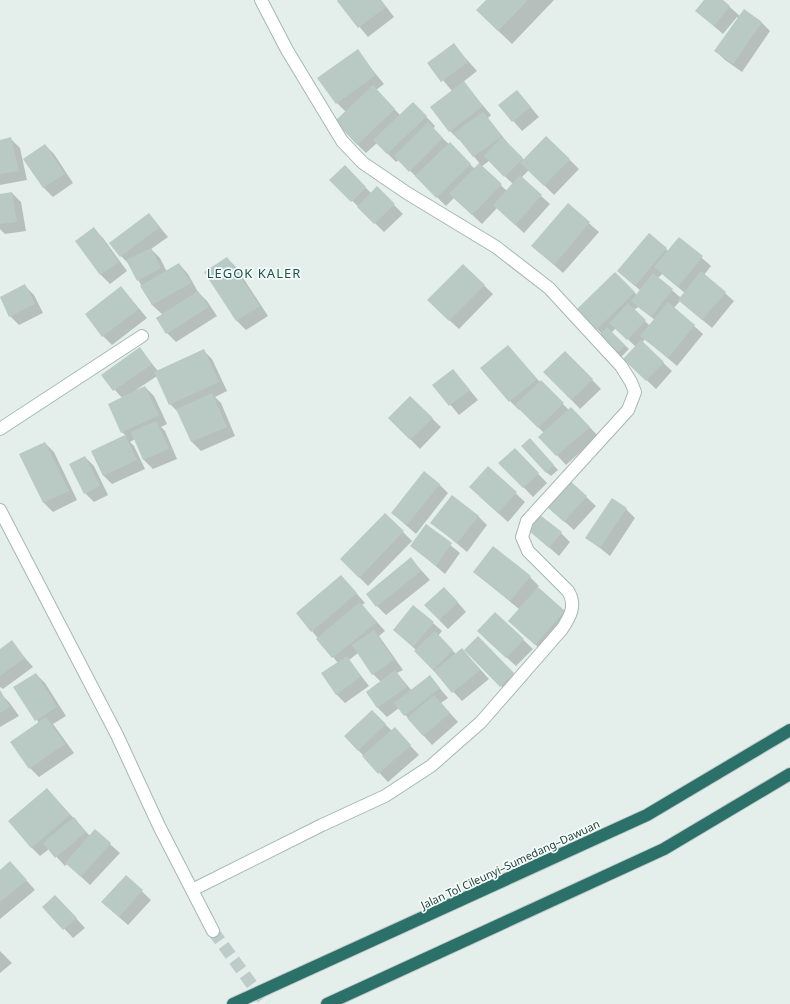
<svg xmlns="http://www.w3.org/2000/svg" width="790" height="1004" viewBox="0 0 790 1004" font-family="'Noto Sans',sans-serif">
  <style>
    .shadow { fill: #0003; fill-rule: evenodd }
    .building { fill: #b9cac4 }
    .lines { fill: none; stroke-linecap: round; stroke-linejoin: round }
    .minor-tunnel { stroke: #bdccc8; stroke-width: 12; stroke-dasharray: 12 6; stroke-linecap: butt }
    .minor-casing { stroke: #a6b8b3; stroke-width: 14 }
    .highway-casing { stroke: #c1cac9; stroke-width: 14 }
    .minor { stroke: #fff; stroke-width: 12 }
    .highway { stroke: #2b7169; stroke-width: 12 }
    .labels { text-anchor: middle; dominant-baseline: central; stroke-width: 3.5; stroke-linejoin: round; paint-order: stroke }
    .street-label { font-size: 11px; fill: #22423d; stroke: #f5fbf8 }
    .quarter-label { font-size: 13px; letter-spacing: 1px; fill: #1c564e; stroke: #f5fbf8 }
  </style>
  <rect width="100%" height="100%" fill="#e4efeb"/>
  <path class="shadow" d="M340,0H381L394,17L368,37L338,1Z
    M487,0H554L512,44L491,24Z
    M706,0H722L740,16L761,22L770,31L742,72L725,60L716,51L738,18L737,17L723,34L696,11Z
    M454,45L477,71L463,82L491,115L488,118L510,146L524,160L546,137L579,169L554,195L529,170L521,178L550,204L524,233L497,208L482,224L454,198L446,206L399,160L396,162L377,143L366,153L357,144L346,112L337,103L357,51L384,84L376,90L400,115L413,103L435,126L433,129L475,169L480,164L460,139L459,140L450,131L431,107L452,91L429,63ZM489,161L513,184L507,191L481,167Z
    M517,91L539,117L522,131L500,106Z
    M11,139L20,148L27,180L0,185V141Z
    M45,145L54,154L73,183L53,197L44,188L25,159Z
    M345,167L371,193L377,188L403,214L384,232L331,180Z
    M12,193L21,202L26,231L5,234L0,229V195Z
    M568,205L599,232L563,273L542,254Z
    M149,214L168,237L151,249L160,258L167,272L179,264L188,274L198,292L207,301L217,316L176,342L167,333L163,315L152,305L130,265L121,256Z
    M94,229L103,238L127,271L110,284L101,275L76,241Z
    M679,238L711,266L704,275L734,301L712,328L680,301L674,308L703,334L677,366L645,339L642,343L672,371L656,389L634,368L636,347L616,328L611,333L629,349L620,358L602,334L578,309L615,273L637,295L641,291L627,279L666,249L668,251ZM662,274L685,293L681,298L658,278ZM638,307L655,320L650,326L634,310Z
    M227,258L236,267L268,316L246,330L237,321L205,272Z
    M463,265L493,294L459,329L437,309Z
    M25,286L34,295L43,313L19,325L10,316Z
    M121,287L147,318L112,345L103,336Z
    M508,346L540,382L569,410L580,417L598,436L566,465L540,437L544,433L520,409L519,410L510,401Z
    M140,349L158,371L203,350L212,359L227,391L215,397L221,403L235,436L201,451L192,442L179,413L170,404L157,376L136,390L145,387L154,396L167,424L161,427L165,431L177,459L153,469L144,460L135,439L130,442L134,446L145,469L112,484L103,475L92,452L126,436L122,432V398L102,375Z
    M565,352L601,389L580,409L545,372Z
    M453,370L478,400L459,415L434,385Z
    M410,397L441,427L420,449L389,418Z
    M45,443L54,452L77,500L53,512L44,503L20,455Z
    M534,444L558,470L551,476L546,472Z
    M85,457L94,466L108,495L94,502L85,493Z
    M523,458L547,483L533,497L500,463Z
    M488,467L525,502L508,522L479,496Z
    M569,481L596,506L574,530L547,506Z
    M439,484L448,493L416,534L392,513Z
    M626,509L635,518L610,556L586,537Z
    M385,514L412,541L368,586L341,559Z
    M478,516L487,525L467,552L432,523Z
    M427,526L460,553L445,574L412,546Z
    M529,530L561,533L570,542L559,556Z
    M411,559L430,580L386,615L377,606Z
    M474,572L530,577L539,586L537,588L573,620L545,653L518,630L519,609Z
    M341,576L365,603L362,605L385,631L379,636L403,670L397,673L412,691L430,677L448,698L441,703L458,722L432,745L399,708L387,717L378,708L367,692L381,682L373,674L358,653L349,660L369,686L345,703L336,694L338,663L312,631Z
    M453,597L466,612L448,629L439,620Z
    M495,613L533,649L516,666L487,640Z
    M433,623L442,631L438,636L456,654L462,649L489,679L462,701L415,651L416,650L394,630Z
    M478,638L522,683L510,695L466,650Z
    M11,642L33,667L3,689L0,687V650Z
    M36,674L45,683L66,716L53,724L74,753L39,777L30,768L39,723L15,687Z
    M0,693L9,702L19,716L0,727Z
    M372,711L392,731L403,738L419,755L388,782L346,737Z
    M47,789L90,836L95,831L120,853L90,885L67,864L65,866L49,849L40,856L31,847Z
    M10,862L35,890L0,919V871Z
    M126,876L151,900L128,925L112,911Z
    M64,905L85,928L73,938L44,907Z
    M0,951L12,963L0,973Z"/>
  <path class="building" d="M338,0H380L386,7L358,28L337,1Z
    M486,0H528L498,31L476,10Z
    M704,0H723L730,6L714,26L695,11Z
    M744,9L762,22L733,64L714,51Z
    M454,43L468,62L441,82L427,63Z
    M358,49L376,75L336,104L317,78Z
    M464,81L483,106L449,132L430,107Z
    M373,85L395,109L357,145L335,121Z
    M517,90L531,107L512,122L498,105Z
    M413,102L427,116L387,154L373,140Z
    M483,112L502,136L473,157L454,133Z
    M428,122L443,138L409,172L394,156Z
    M546,136L570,159L544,186L520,163Z
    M11,137L19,171L0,174V140Z
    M502,137L523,158L504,177L484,156Z
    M450,142L471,164L436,198L415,176Z
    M45,144L65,174L43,188L23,159Z
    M479,163L502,184L472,215L449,194Z
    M345,165L366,187L351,202L329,180Z
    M520,175L542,195L515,225L493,205Z
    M377,186L395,204L374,224L357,207Z
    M12,192L17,222L0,224V194Z
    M568,203L590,222L554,265L531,246Z
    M149,213L160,227L120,257L109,243Z
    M94,227L119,262L100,275L75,241Z
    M649,233L667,248L635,286L617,271Z
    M679,237L703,256L678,287L654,267Z
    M151,248L161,268L137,281L126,260Z
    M227,257L260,306L236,321L204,272Z
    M179,263L191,283L152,305L140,286Z
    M463,264L485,285L449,321L427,300Z
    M701,271L726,292L702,320L678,300Z
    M615,272L635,292L596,330L577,309Z
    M653,273L673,289L651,317L631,301Z
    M25,284L35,304L9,317L0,297Z
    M121,286L139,309L102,337L85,314Z
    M198,291L209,307L166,334L156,318Z
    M668,302L695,325L668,358L640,336Z
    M628,303L646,320L627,340L609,323Z
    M607,327L625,345L615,355L597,338Z
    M641,340L664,362L646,381L623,359Z
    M508,345L537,379L509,402L480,368Z
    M140,347L152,364L113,391L101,375Z
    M204,349L219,382L169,405L154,372Z
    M565,351L593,379L571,400L543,372Z
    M453,369L470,390L449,406L432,385Z
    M541,380L564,403L538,428L515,405Z
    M145,386L159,415L121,433L108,404Z
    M212,393L227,427L191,442L176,409Z
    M410,396L433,418L410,440L388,418Z
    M571,407L590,427L556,456L538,437Z
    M156,421L169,449L143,460L131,432Z
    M125,435L137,460L103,476L91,451Z
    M530,438L554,465L546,473L521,446Z
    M45,442L69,491L43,503L19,454Z
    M515,448L539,473L523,488L498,463Z
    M85,456L100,486L84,494L69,464Z
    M488,466L517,492L498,513L469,487Z
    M424,471L440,484L407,525L391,513Z
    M569,480L587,496L564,522L546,506Z
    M452,495L479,516L457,543L430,523Z
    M612,498L627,508L600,548L585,538Z
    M385,513L404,531L359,578L340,559Z
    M540,515L562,532L549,548L528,530Z
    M426,524L452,543L436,566L410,546Z
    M493,546L531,576L510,601L473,572Z
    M411,557L421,571L376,607L366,594Z
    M341,575L357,593L311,632L296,613Z
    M444,587L458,602L439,620L424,605Z
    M538,587L565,611L535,645L508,621Z
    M360,602L377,622L332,658L316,639Z
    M413,605L434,622L413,647L393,630Z
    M495,612L524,639L506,658L477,631Z
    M374,630L394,660L372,675L352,645Z
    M435,631L453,650L433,670L414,651Z
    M478,636L514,673L500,687L464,650Z
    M12,640L25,658L0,676V649Z
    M462,648L480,670L452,693L434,671Z
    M347,656L361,676L336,695L321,673Z
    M395,670L407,687L377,708L366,692Z
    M36,673L57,707L35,721L13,687Z
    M430,675L440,688L404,716L394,703Z
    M0,690L10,707L0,713Z
    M434,695L450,713L423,736L407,718Z
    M372,710L386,724L358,751L344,736Z
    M46,717L65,744L29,769L10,742Z
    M395,727L411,745L378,774L362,756Z
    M47,788L70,815L31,848L8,821Z
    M74,817L86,832L55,858L43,843Z
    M95,829L111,843L81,877L65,863Z
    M10,861L27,880L0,902V870Z
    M126,875L143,890L119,917L101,902Z
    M55,895L77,918L63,930L42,907Z"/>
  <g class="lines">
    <path class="minor-tunnel" d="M213,931L266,1004"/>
    <defs>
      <path id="minor" d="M0,429L142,336
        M0,510L117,735L159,826L213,931
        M192,890L322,825L385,796L431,766L481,722L562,629C570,617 577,605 568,591L528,551L522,537L527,521L628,410L635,392L631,382L621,366L549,288L496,247L407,193L363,163L342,141L287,50L261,0"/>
      <path id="highway" d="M233,1004L647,815L790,730
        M327,1004L664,849L790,774"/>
    </defs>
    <use href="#minor" class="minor-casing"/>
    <use href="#highway" class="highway-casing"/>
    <use href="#minor" class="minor"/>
    <use href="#highway" class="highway"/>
  </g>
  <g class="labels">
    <g class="street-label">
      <text transform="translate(510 864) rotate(-25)">Jalan Tol Cileunyi–Sumedang–Dawuan</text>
    </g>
    <g class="quarter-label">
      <text x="254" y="273">LEGOK KALER</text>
    </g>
  </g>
</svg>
